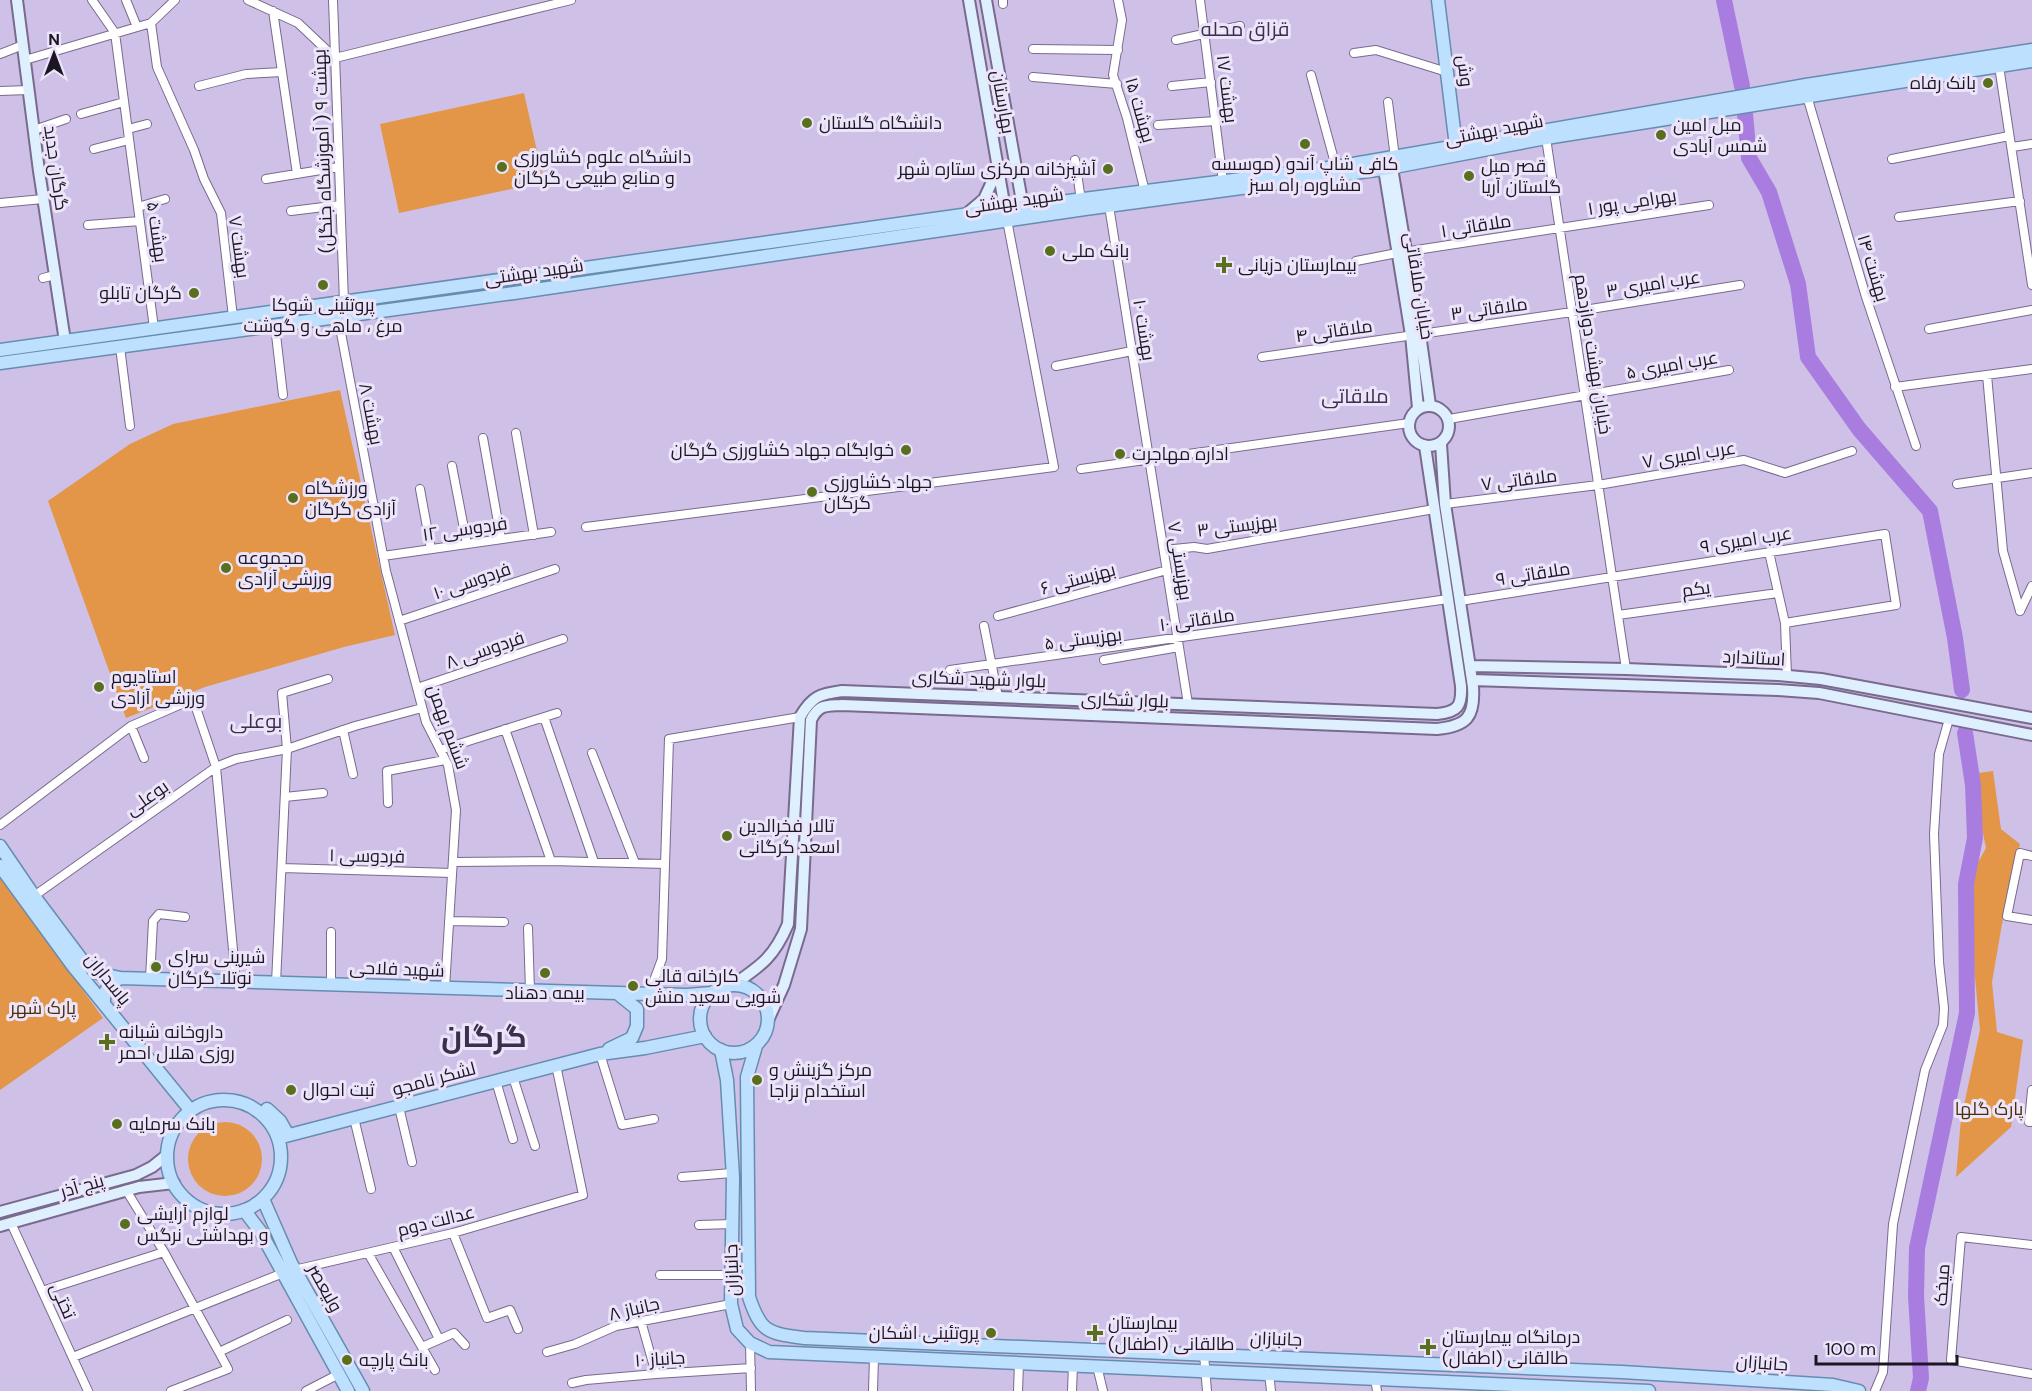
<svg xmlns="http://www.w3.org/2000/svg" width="2032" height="1391" viewBox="0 0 2032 1391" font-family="'DM Sans',Cairo,sans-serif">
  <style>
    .green { fill: #e39647 }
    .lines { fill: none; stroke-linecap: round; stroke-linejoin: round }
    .river { stroke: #a97ddf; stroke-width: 16 }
    .street-casing { stroke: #796a8e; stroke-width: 10 }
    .secondary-casing { stroke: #796a8e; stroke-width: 14 }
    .primary-casing { stroke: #678cb0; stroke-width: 15 }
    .street { stroke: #fff; stroke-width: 8 }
    .secondary { stroke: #def0fe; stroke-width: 10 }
    .primary { stroke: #bce0fd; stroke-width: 12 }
    .poi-dot { fill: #596e1e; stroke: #ece4f9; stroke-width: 2 }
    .labels { text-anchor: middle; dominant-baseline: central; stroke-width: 6; stroke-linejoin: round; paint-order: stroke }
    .street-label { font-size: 18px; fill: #1c1624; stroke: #ece4f9 }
    .poi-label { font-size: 18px; fill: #1c1624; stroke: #ece4f9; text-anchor: start }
    .park-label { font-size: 18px; fill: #4f2d06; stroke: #ece4f9 }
    .neighbourhood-label { font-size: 20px; fill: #3c2e4d; stroke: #ece4f9 }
    .town-label { font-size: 30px; font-weight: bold; fill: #3c2e4d; stroke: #ece4f9 }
  </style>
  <rect width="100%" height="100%" fill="#cfc0e7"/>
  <path class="green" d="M524,93L544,182L399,213L380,124Z
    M340,390L395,635L344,647L205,687L126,718L48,501L130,444L173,424Z
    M1993,771L2001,829L2020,844L2002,924L1992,982L1997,1032L2023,1040L2011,1127L1956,1177L1961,1119L1980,1030L1966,884L1986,848L1971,774Z
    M0,876L103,1018L0,1090Z
    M188 1159a37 37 0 1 1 74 0a37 37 0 1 1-74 0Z"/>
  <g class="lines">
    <path class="river" d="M1724,0L1742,86
      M1745,114L1749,158L1769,192L1798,284L1808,357L1859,429L1930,511L1955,638L1962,690
      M1918,1391L1921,1378L1916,1296L1917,1248L1967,1013L1966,884L1975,838L1973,785L1965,733"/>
    <defs>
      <path id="street" d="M92,0L115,33L154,328
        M126,0L137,27
        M248,0L298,23L335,58L571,0
        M333,0L344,302
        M1003,0V4
        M1118,0L1122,20L1113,75L1127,118L1145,192
        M1200,0L1223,182
        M273,11L297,174
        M151,23L157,67L194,150L204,179L221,213L233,317
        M1176,40L1240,26
        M1033,49L1118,50
        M1354,53L1376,50L1447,72
        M0,54L23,45
        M25,60L151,23L175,0
        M1999,66L2032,285
        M1311,75L1336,167
        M1033,77L1117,84
        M199,86L246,74L282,72
        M1172,86L1211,82
        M0,91L29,90
        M1807,96L1866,297L1916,446
        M1388,102L1395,158
        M81,114L124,102
        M1158,125L1215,121
        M128,129L147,124
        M34,130L66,119
        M1546,138L1626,669
        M2012,147L2032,144
        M94,149L129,140
        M1892,159L2009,136
        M1075,160L1081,200
        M266,179L339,167
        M0,203L43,199
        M1109,206L1188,704
        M138,207L165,199
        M291,211L340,205
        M1899,217L2020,201
        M88,225L140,221
        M1356,261L1397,253L1709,205
        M43,278L55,275
        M338,317L386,571L426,722L448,765L456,810L445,988
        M275,326L283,395
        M1929,329L2032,310
        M120,347L130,426
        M1262,357L1572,312L1740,285
        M1056,366L1132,351
        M1987,375L2003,551L2020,611
        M1895,387L2032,369
        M1449,419L1729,370
        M516,433L534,535
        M483,438L501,539
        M452,466L467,544
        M1081,469L1409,423
        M1957,484L2032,473
        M420,489L431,549
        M1445,504L1598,485L1744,460L1785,473L1852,451
        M586,527L1054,467L1007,220
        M1164,550L1194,547L1207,549L1434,509
        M1769,552L1785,623L1787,676
        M383,556L551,532
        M1460,601L1885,534L1896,605L1785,623
        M2020,611L2032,586
        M1618,615L1778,593
        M998,616L1167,570
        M399,621L555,569
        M984,626L998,697
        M1104,660L1179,647
        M950,670L1448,599
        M417,688L563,639
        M544,717L594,862
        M131,726L144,758
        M505,729L551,861
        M343,730L353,774
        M440,750L557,713
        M592,753L635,863
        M285,797L323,793
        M388,803L387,771L445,760
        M0,825L131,726L193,699L216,767L236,982
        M2032,856L2020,853L2007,916L2032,920
        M453,862L551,861L665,864
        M282,868L452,873
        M34,896L216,767L236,759L287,749L355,726L422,708
        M449,921L504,922
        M528,928L530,991
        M331,932V985
        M150,979L153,921L159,914L185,917
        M276,983L287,749L282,693L328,679
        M649,994L662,959L669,739L800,717
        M600,1054L622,1125L654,1119
        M513,1077L535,1146
        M496,1081L513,1139
        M2032,1090L2029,1122H2032
        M399,1107L412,1162
        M354,1118L371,1189
        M682,1177L732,1173
        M126,1190L164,1252L219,1352L287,1320
        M11,1223L88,1391
        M699,1225L732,1224
        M453,1233L487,1318L510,1310L518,1329
        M2032,1245L1961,1237L1951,1360L2032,1374
        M393,1247L439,1339
        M368,1253L435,1370
        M294,1270L453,1233L583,1195L556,1065
        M660,1275H732
        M42,1291L164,1252
        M641,1321L656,1374
        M750,1343L751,1391
        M422,1347L454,1333L465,1345
        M547,1352L575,1344L616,1326L731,1304
        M1204,1354L1207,1391
        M73,1357L283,1273
        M1097,1366L1103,1391
        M1269,1373L1271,1391
        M1375,1378L1377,1391
        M572,1383L586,1380L656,1374L751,1368
        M171,1391L228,1369L219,1352
        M306,1391L339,1374
        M873,1391L874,1357
        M1018,1391L1019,1363
        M1072,1391L1073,1365
        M1875,1391L1883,1372L1893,1224L1925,1070L1943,1025L1944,1008L1939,962L1934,834L1939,754L1949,719"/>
      <path id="secondary" d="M17,0L39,171L65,341
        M969,0L1005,209
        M986,0L1023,207
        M1392,168L1420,334L1430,405
        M1384,169L1411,335L1418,408
        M965,215L984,199L997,171
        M1409 426a20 20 0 1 1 40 0a20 20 0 1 1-40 0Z
        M1470,666L1626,669L1778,675L1821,679L2032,718
        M1472,680L1778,690L1819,693L2032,735
        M733,985C762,965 774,957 788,924L800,717C812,696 820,694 842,691L1437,714C1458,712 1462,706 1461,686L1425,446
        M769,1018L784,985L801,929L811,720C819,704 826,706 842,705L1437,729C1467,726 1475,717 1473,687L1445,504L1441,444
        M0,1212L136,1175L152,1167L167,1155
        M0,1226L139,1187L174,1183"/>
      <path id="primary" d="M1438,0L1456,146
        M0,350L1005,209L1336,167L1806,85L2032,50
        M0,363L514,293L1085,209L1384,169L1546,138L2032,61
        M0,846L34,896L85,964L98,973L120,978L617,993L687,995L712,993
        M0,866L73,966L191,1111
        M700 1019a34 34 0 1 1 68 0a34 34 0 1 1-68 0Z
        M104,1003C103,989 110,985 120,978
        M756,1046L747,1077L749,1297C761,1333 768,1333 804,1338L1622,1372L1833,1385L1859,1391
        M609,1049L632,1038L637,1026V1009L617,993
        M721,1050L727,1080L733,1177L731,1304L737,1329L750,1343L769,1352L1649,1391
        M167 1157a57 57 0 1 1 114 0a57 57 0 1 1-114 0Z
        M267,1109L280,1121L288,1135
        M278,1138L600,1054L645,1048L705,1036
        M263,1199L291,1263L363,1391
        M244,1210L260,1231L348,1391"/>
    </defs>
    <use href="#street" class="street-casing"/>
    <use href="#secondary" class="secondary-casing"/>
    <use href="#primary" class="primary-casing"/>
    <use href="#street" class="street"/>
    <use href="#secondary" class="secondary"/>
    <use href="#primary" class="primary"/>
  </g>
  <g class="poi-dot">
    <circle cx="1988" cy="83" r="6"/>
    <circle cx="807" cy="123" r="6"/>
    <circle cx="1661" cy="135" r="6"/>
    <circle cx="1305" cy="144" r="6"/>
    <circle cx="502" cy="167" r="6"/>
    <circle cx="1108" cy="169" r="6"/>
    <circle cx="1469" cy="176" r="6"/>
    <circle cx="1050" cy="251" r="6"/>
    <path d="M1221 256h6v6h6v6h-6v6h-6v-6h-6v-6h6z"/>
    <circle cx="323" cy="285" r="6"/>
    <circle cx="194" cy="293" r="6"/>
    <circle cx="906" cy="450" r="6"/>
    <circle cx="1120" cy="454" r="6"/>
    <circle cx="812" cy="492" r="6"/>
    <circle cx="293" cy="498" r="6"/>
    <circle cx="226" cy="568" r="6"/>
    <circle cx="99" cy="687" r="6"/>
    <circle cx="727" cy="836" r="6"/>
    <circle cx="156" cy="967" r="6"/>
    <circle cx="545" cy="973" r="6"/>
    <circle cx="633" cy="986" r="6"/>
    <path d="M104 1033h6v6h6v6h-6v6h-6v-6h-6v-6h6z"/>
    <circle cx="757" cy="1080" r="6"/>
    <circle cx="291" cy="1090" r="6"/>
    <circle cx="117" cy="1124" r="6"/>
    <circle cx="125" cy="1224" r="6"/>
    <circle cx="991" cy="1333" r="6"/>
    <path d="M1092 1324h6v6h6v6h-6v6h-6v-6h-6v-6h6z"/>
    <path d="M1425 1338h6v6h6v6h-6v6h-6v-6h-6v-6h6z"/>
    <circle cx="347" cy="1360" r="6"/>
  </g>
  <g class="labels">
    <g class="street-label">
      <text transform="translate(1465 71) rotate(83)">وش</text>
      <text transform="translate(1227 89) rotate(83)">بهشت ۱۷</text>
      <text transform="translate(1003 102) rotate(80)">بهارستان</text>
      <text transform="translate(1140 110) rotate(74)">بهشت ۱۵</text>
      <text transform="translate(1494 130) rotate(-11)">شهید بهشتی</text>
      <text transform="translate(323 151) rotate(-92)">بهشت ۹ ( آموزشگاه جنگل)</text>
      <text transform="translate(56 168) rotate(82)">گرگان جدید</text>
      <text transform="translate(1014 201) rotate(-8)">شهید بهشتی</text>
      <text transform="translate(1632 202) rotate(-9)">۱ بهرامی پور</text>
      <text transform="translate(1476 226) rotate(-9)">ملاقاتی ۱</text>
      <text transform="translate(157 232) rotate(82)">بهشت ۵</text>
      <text transform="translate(239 247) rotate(82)">بهشت ۷</text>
      <text transform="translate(1873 268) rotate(73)">بهشت ۱۴</text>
      <text transform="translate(534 272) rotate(-8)">شهید بهشتی</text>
      <text transform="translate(1653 284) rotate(-9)">۳ عرب امیری</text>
      <text transform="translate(1419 286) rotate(81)">خیابان ملاقاتی</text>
      <text transform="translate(1489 309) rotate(-8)">ملاقاتی ۳</text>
      <text transform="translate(1144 330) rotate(81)">بهشت ۱۰</text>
      <text transform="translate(1334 331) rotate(-8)">ملاقاتی ۴</text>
      <text transform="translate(1593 354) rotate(81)">خیابان بهشت دوازدهم</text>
      <text transform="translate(1672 365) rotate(-10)">۵ عرب امیری</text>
      <text transform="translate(371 414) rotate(79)">۸ بهشت</text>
      <text transform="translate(1689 455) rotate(-9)">۷ عرب امیری</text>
      <text transform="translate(1519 480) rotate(-7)">۷ ملاقاتی</text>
      <text transform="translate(1237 526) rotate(-7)">۳ بهزیستی</text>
      <text transform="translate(465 529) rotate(-8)">۱۲ فردوسی</text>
      <text transform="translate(1746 540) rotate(-9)">۹ عرب امیری</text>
      <text transform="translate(1180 561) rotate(81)">۷ بهزیستی</text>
      <text transform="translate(1533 574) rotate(-9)">ملاقاتی ۹</text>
      <text transform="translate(1078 579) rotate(-15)">بهزیستی ۶</text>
      <text transform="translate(472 581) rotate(-19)">۱۰ فردوسی</text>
      <text transform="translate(1696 589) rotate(-8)">یکم</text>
      <text transform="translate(1197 620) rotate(-8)">۱۰ ملاقاتی</text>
      <text transform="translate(1083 639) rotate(-7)">۵ بهزیستی</text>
      <text transform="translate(485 650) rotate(-19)">۸ فردوسی</text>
      <text transform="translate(1754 658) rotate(3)">استاندارد</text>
      <text transform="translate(979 679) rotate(2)">بلوار شهید شکاری</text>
      <text transform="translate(1125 700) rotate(2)">بلوار شکاری</text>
      <text transform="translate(448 727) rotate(70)">ششم بهمن</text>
      <text transform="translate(147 798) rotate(-35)">بوعلی</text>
      <text transform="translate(367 856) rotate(1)">۱ فردوسی</text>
      <text transform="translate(397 969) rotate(2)">شهید فلاحی</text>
      <text transform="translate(108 979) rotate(51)">پاسداران</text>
      <text transform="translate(434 1079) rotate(-15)">لشکر نامجو</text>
      <text transform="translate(82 1186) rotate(-16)">پنج آذر</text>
      <text transform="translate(436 1221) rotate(-14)">عدالت دوم</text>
      <text transform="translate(732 1270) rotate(-92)">جانبازان</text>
      <text transform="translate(1942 1285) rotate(-86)">میخک</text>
      <text transform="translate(325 1288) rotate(61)">ولیعصر</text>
      <text transform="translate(63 1301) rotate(66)">تختی</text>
      <text transform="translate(634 1309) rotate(-13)">جانباز ۸</text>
      <text transform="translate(1276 1339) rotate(2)">جانبازان</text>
      <text transform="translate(660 1359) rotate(-4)">۱۰ جانباز</text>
      <text transform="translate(1762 1363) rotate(4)">جانبازان</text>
    </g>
    <g class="poi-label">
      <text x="1976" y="83" text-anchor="end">بانک رفاه</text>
      <text x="819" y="123">دانشگاه گلستان</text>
      <text x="1673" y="125">مبل امین<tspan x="1673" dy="21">شمس آبادی</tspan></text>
      <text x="514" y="157">دانشگاه علوم کشاورزی<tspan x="514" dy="21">و منابع طبیعی گرگان</tspan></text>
      <text x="1305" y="164" text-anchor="middle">کافی شاپ آندو (موسسه<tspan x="1305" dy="21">مشاوره راه سبز</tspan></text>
      <text x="1481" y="166">قصر مبل<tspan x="1481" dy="21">گلستان آریا</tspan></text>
      <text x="1096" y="169" text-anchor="end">آشپزخانه مرکزی ستاره شهر</text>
      <text x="1062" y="251">بانک ملی</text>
      <text x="1238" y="265">بیمارستان دزیانی</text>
      <text x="182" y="293" text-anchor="end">گرگان تابلو</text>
      <text x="323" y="305" text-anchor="middle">پروتئینی شوکا<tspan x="323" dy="21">مرغ‌ ، ماهی و گوشت</tspan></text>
      <text x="894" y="450" text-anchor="end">خوابگاه جهاد کشاورزی گرگان</text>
      <text x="1132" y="454">اداره مهاجرت</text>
      <text x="824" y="482">جهاد کشاورزی<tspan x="824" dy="21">گرگان</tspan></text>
      <text x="305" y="488">ورزشگاه<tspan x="305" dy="21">آزادی گرگان</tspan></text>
      <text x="238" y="558">مجموعه<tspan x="238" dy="21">ورزشی آزادی</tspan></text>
      <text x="111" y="677">استادیوم<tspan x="111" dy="21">ورزشی آزادی</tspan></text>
      <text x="739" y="826">تالار فخرالدین<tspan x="739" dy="21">اسعد گرگانی</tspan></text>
      <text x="168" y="957">شیرینی سرای<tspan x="168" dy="21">نوتلا گرگان</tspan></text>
      <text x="645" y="976">کارخانه قالی<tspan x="645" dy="21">شویی سعید منش</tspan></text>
      <text x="545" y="993" text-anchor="middle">بیمه دهناد</text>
      <text x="119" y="1032">داروخانه شبانه<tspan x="119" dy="21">روزی هلال احمر</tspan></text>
      <text x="769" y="1070">مرکز گزینش و<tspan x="769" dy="21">استخدام نزاجا</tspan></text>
      <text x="303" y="1090">ثبت احوال</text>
      <text x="129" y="1124">بانک سرمایه</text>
      <text x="137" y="1214">لوازم آرایشی<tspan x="137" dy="21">و بهداشتی نرگس</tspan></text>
      <text x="1108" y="1323">بیمارستان<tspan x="1108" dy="21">طالقانی (اطفال)</tspan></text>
      <text x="979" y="1333" text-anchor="end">پروتئینی اشکان</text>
      <text x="1442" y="1337">درمانگاه بیمارستان<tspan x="1442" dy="21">طالقانی (اطفال)</tspan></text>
      <text x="359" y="1360">بانک پارچه</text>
    </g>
    <g class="park-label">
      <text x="43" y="1008">پارک شهر</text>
      <text x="1989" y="1109">پارک گلها</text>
    </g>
    <g class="neighbourhood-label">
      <text x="1245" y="29">قزاق محله</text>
      <text x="1355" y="396">ملاقاتی</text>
      <text x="256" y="721">بوعلی</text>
    </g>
    <g class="town-label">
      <text x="484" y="1036">گرگان</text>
    </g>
  </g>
  <g transform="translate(54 54)" stroke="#ece4f9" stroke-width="4.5" paint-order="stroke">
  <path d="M0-4.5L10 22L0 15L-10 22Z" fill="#1c1624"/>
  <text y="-9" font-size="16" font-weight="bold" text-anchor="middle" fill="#1c1624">N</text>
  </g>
  <path d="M1816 1355v9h141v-9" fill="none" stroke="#1c1624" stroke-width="3"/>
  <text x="1825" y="1355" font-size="18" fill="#1c1624" stroke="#ece4f9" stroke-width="4.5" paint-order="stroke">100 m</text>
</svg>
